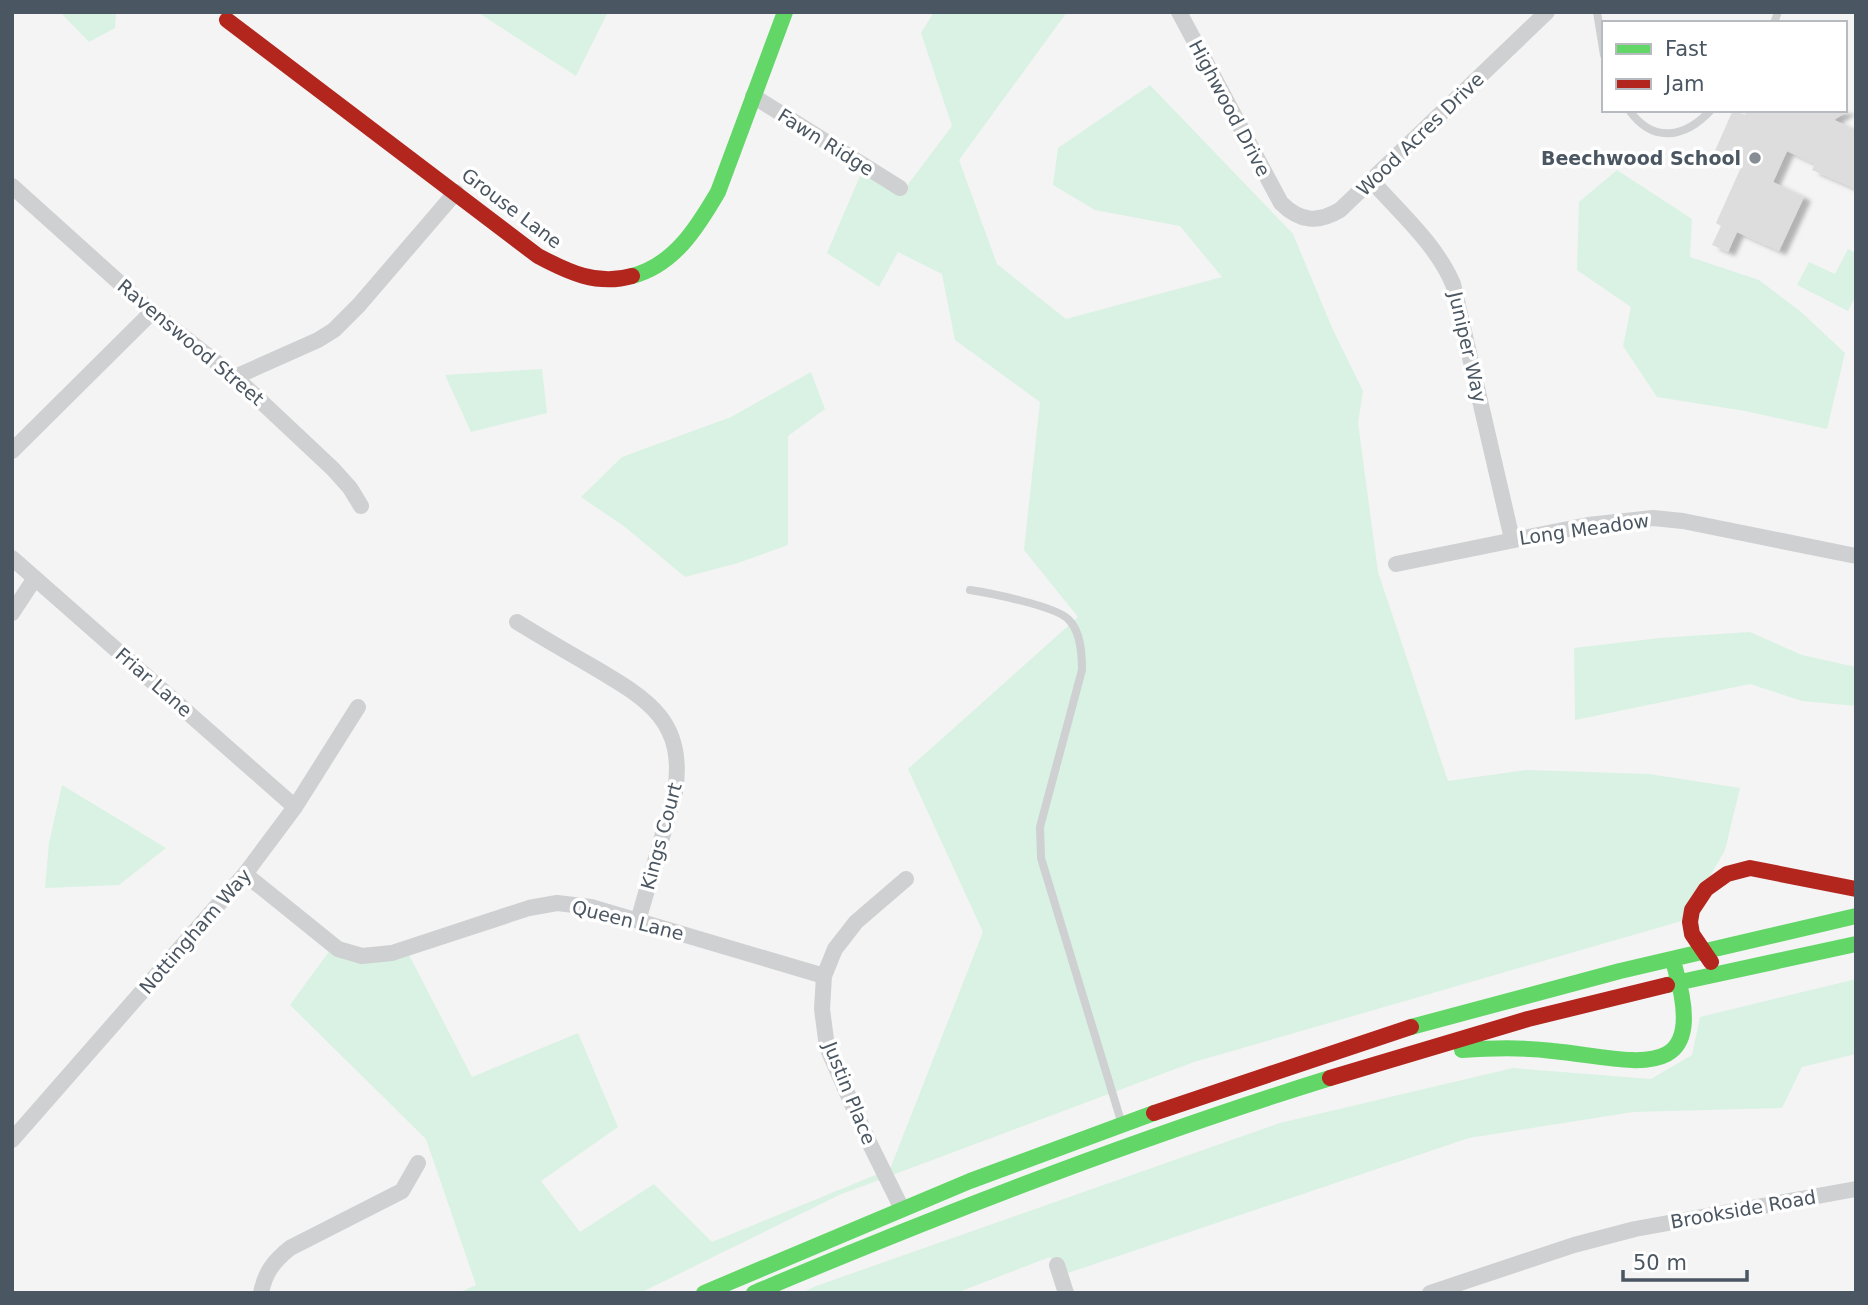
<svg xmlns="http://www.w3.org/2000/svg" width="1868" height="1305" viewBox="0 0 1868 1305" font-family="'DejaVu Sans',sans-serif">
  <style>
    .green { fill: #d9f2e3 }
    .building { fill: #ddddde; filter: url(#shadow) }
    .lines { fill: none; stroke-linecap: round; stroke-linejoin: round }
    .lane { stroke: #ced0d2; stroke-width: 8 }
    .street { stroke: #ced0d2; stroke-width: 16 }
    .fast { stroke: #63d668; stroke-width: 16 }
    .jam { stroke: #b3261e; stroke-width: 16 }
    .poi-dot { fill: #868d94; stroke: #fff; stroke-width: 2.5 }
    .labels { text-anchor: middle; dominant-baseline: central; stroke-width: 7; stroke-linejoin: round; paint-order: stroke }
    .street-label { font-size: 19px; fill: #4a5661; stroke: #fff }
    .poi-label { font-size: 19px; font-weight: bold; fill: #4a5661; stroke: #fff; text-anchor: end }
  </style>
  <defs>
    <filter id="shadow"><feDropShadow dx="7" dy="4" stdDeviation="2" flood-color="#0004"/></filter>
  </defs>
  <rect width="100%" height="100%" fill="#f4f4f4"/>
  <path class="green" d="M60,12H116L115,28L89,42Z
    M477,12H608L576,76Z
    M934,12H1067L959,160L997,264L1066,319L1222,277L1180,226L1095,210L1053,185L1058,148L1150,85L1293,234L1333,330L1363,391L1358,423L1378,572L1448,781L1526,770L1649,774L1740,788L1725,850L1685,920L1194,1062L839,1195L640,1293H458L476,1285L426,1139L290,1005L336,942L368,956L408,953L472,1077L578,1033L618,1127L541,1181L580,1232L654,1184L712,1242L890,1169L983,932L908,769L1078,617L1024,550L1040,402L955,340L942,274L898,252L879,287L827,253L863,169L900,195L952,126L921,33Z
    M1617,170L1692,219L1690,257L1759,280L1801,312L1845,353L1827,429L1745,411L1657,397L1623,346L1631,307L1577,270L1579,202Z
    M1848,249L1856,253V296L1848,311L1797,285L1809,262L1835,274Z
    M542,369L547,413L471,432L445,375Z
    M811,372L825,409L788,436V545L738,563L685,577L625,527L581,497L622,457L731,417Z
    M1750,632L1802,655L1856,667V706L1802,701L1750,684L1575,720L1574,648L1660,638Z
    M62,785L166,848L119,885L45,888L49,843Z
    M1856,979V1054L1802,1067L1782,1108L1633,1112L1469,1138L1059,1276L1050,1257L956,1293H801L816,1286L1280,1123L1513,1068L1651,1079L1692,1055L1700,1017Z"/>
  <path class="building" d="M1733,110L1745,115L1747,110H1849L1834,120L1856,130V189L1812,170L1815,164L1787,151L1773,182L1804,197L1779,251L1737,232L1728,252L1712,245L1721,226L1716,223L1742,165L1714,153Z"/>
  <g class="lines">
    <path class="lane" d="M1597,12L1604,55
      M1774,23L1778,12
      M1629,110C1653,144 1685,138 1711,110
      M970,590C990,593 1055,606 1068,619C1081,631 1082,654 1082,670L1040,827L1041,858L1121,1121"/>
    <path class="street" d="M1179,12L1281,203C1300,222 1318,223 1340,210L1547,12
      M753,96L900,188
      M1372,181C1400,213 1436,244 1453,284L1512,539
      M12,186L152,312L235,377L333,469L350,488L361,506
      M235,377L318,340L334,330L359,305L456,192
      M12,451L152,312
      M12,558L295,807
      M1396,564L1588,525L1653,518L1683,521L1856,556
      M12,613L35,578
      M517,622C543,638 569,653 595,668C649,700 686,722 675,792L638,921
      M245,874L338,949L362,956L392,953L529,908L557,903L591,907L824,976
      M12,1140L245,874L295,807L358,707
      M901,1207L866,1136L827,1047L822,1009L824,976L835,949L856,922L906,879
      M1057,1265L1066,1293
      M261,1293C265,1272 274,1261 290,1248L402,1191L418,1163
      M1430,1293L1574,1245L1635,1229L1856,1189"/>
    <path class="fast" d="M632,276C674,265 697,228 718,192L785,12
      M1667,985L1856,944
      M1411,1027L1620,971L1856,916
      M1462,1050C1492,1048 1523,1047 1553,1051C1632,1059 1711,1089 1675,968
      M704,1293L970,1181L1154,1113
      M754,1293C943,1213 1134,1139 1330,1078"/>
    <path class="jam" d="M227,20L538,256C568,272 597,286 632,276
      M1711,962L1692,934L1690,922L1692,910L1706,889L1727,874L1750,868L1856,889
      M1330,1078L1528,1019L1667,985
      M1154,1113L1411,1027"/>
  </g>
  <circle class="poi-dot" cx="1755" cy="158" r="7"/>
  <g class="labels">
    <g class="street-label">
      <text transform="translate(1230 108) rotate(62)">Highwood Drive</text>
      <text transform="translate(1420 134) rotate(-44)">Wood Acres Drive</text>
      <text transform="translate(826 142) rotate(32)">Fawn Ridge</text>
      <text transform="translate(512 208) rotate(37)">Grouse Lane</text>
      <text transform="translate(191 342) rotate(40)">Ravenswood Street</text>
      <text transform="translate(1468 347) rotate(77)">Juniper Way</text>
      <text transform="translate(1584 529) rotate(-8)">Long Meadow</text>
      <text transform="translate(154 682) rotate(41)">Friar Lane</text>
      <text transform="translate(661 836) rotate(-75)">Kings Court</text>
      <text transform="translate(628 920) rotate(14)">Queen Lane</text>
      <text transform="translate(195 931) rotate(-49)">Nottingham Way</text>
      <text transform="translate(850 1093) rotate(68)">Justin Place</text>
      <text transform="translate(1743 1209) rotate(-10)">Brookside Road</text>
    </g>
    <g class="poi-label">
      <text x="1741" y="158">Beechwood School</text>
    </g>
  </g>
  <rect width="1868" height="1305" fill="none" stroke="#4a5661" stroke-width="28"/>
  <rect x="1602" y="21" width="245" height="91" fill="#ffffff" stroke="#b7bbc0" stroke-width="2"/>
  <rect x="1616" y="44" width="35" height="10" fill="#63d668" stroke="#b7bbc0" stroke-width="2"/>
  <text x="1665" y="56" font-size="21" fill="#4a5661">Fast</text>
  <rect x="1616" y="79" width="35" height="10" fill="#b3261e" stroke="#b7bbc0" stroke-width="2"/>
  <text x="1665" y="91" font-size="21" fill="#4a5661">Jam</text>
  <path d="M1623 1270v10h124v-10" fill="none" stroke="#4a5661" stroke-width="3.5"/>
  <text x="1633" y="1270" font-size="21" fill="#4a5661" stroke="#ffffff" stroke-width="5" paint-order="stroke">50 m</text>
</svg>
